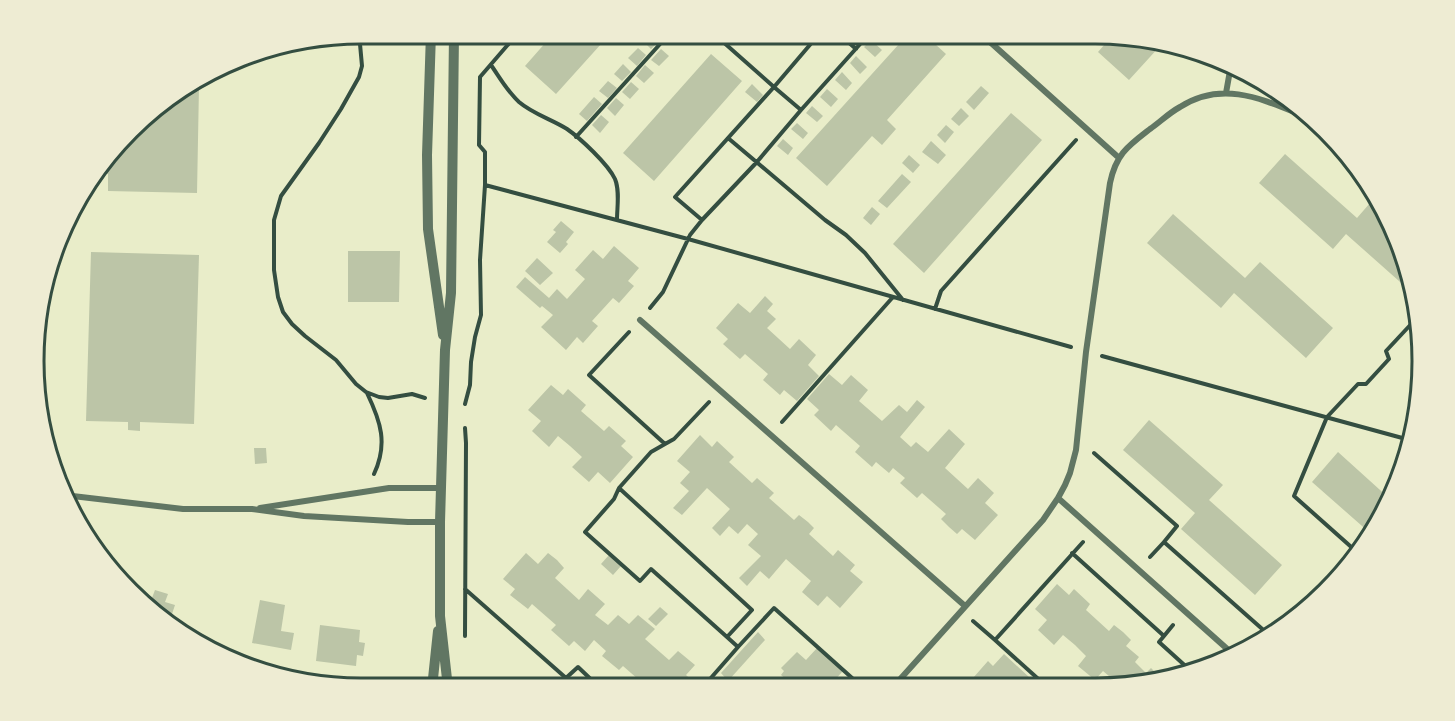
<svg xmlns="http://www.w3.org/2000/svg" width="1455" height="721" viewBox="0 0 1455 721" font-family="'Public Sans',sans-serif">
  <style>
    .building { fill: #bcc5a7 }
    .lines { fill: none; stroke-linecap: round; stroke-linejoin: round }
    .path { stroke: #344e41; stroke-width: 4 }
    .minor { stroke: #617663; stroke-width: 6 }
    .tertiary { stroke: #617663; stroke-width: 10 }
    .rim { fill: none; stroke: #344e41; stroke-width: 3 }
  </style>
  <rect width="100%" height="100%" fill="#e9edc9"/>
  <path class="building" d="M554,33H611L556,94L525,66Z
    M651,33H654L661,39L651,49L644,42Z
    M909,33H923L946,54L887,120L896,129L882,145L872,136L827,186L796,158Z
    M1112,36L1157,46H1160L1129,80L1098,52Z
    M871,40L882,50L875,57L864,47Z
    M638,48L646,55L637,66L628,58Z
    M661,49L669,56L659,66L651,60Z
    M711,54L742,81L654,181L623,153Z
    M856,56L867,67L860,74L850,63Z
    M623,64L631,72L622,81L614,74Z
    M645,65L654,73L644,83L636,76Z
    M842,72L852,83L846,90L835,80Z
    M608,81L617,88L608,98L599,91Z
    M631,82L639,89L630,99L622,92Z
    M752,84L763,95L757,102L745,92Z
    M190,85L199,86L197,193L108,191V174H97L161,101Z
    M981,86L989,93L974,110L966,102Z
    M827,89L838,99L831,107L820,97Z
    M594,97L602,104L587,121L579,114Z
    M616,98L624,105L615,116L607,108Z
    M812,106L823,116L817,122L806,113Z
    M961,108L969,116L959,126L951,119Z
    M1011,113L1042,140L924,273L893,244Z
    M601,115L609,122L600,133L592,125Z
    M797,123L808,133L803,139L791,129Z
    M946,125L954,132L945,143L937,135Z
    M783,139L793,148L788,155L777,146Z
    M931,141L946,155L938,164L922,152Z
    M1285,154L1357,218L1370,203L1383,214L1397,235L1408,289L1346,234L1333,249L1259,183Z
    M909,155L920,165L913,173L902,163Z
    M902,174L911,182L887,208L878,201Z
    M872,207L880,214L871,225L863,218Z
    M1173,214L1245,278L1260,262L1333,328L1306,358L1234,293L1221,308L1147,243Z
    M561,221L574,232L566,242L568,244L560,253L547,242L556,232L553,230Z
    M614,246L639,268L628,281L634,286L619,303L613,298L592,321L598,326L583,343L577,337L566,350L541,327L553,315L542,306L540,308L516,287L525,277L549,298L557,289L567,299L585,279L575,270L593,250L603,259Z
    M348,251H400L399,302H348Z
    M91,252L199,255L194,424L140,422V431L128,430V422L86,421Z
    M537,258L553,273L540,285L525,271Z
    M765,296L773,304L767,311L776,319L767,328L790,349L799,339L816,355L808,365L819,376L797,401L784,390L780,395L763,380L768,374L745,354L740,359L723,344L728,339L716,328L738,303L750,313Z
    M829,374L842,385L851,375L868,390L859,401L882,421L899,405L907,412L917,400L925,407L900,437L911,447L916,442L928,452L949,429L965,444L945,468L968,489L978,478L994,493L985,503L998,515L975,540L962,529L957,534L949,527L941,519L946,514L922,493L917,498L900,483L905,478L893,468L889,473L876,462L872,467L855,452L860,446L836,425L831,431L814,415L819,410L807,399Z
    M551,385L563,395L568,389L586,405L581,411L604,431L609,426L626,441L621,446L633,457L610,483L598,472L589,482L572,467L582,457L570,446L558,436L549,447L532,431L541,421L528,410Z
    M1149,420L1223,485L1209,500L1282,565L1255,595L1181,529L1195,513L1123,450Z
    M700,435L712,447L717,441L734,457L729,462L752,483L757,478L766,486L774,493L769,498L794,520L799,515L808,522L814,528L809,534L833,556L838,550L855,565L850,571L863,582L840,608L827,596L818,606L802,592L811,581L786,559L769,579L760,571L747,586L739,578L761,556L748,545L758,534L747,524L738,534L729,526L720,536L712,528L730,509L707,488L682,515L673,508L689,491L680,483L690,472L677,461Z
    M254,448H266L267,463L255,464Z
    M1338,452L1390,499L1370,533L1312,482Z
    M526,553L538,564L548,553L557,560L564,568L555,578L579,600L588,589L605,604L595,615L608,625L618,615L629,624L638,615L655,629L645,639L669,660L678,651L695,665L686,675L699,687H647L623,666L619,670L602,656L606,651L594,640L585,651L574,641L569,646L551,630L556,625L532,604L528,609L510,595L515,589L503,579Z
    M609,555L621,566L613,575L601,564Z
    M1057,584L1069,595L1074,589L1090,604L1086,610L1109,631L1114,625L1123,632L1131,640L1126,646L1139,657L1135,662L1146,673L1151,668L1162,679L1138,685H1113L1116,682L1103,671L1095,680L1078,666L1086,656L1075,645L1063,635L1054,645L1038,630L1047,620L1035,609Z
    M128,590L152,598L155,590L168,594L165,602L175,605L170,620Z
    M260,600L285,605L281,631L294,633L291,650L252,643Z
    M660,607L668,614L656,626L648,619Z
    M320,625L360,630L359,642L365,643L363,656L357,655L356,666L316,661Z
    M758,632L765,640L728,681L721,673Z
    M817,648L843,671L831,684L834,686H783L788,681L781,675L784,671L781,668L797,652L806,660Z
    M1004,654L1029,677L1021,686H975L978,683L973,678L988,661L993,666Z"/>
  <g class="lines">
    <path class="path" d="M359,33L362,66L359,77L341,109L319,143L281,196L274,220V270L278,297L283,312L292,324L305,336L336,360L356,384L366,392L379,397L388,398L412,394L425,398
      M838,33L856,49
      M491,65C500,78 507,91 519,102C533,114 551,119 567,129C580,138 608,164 615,179C620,191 617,207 617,220
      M801,110L774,87L820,33
      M576,137L670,33
      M728,138L825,220L846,235L865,253L903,300
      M485,185L688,239L1071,347
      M702,220L675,197L774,87L713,33
      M650,308L663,292L690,235L702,220L756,163L801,110L870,33
      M935,309L941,291L1076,140
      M629,332L589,375L665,444L674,439L709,402
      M1102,356L1406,439
      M367,393C381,422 388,444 374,474
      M465,404L470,385L471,362L475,337L481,315L480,260L485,185V152L479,145L480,77L518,33
      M782,422L893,297
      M665,444L651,452L619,488L752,610L727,637L738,647L703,687
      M1094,453L1177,526L1164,542L1269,635
      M619,488L614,499L585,532L640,581L651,569L727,637
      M1072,553L1164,636L1159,642L1191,671
      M1358,553L1294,496L1327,417L1358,384H1366L1389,359L1386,351L1414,321
      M1150,557L1164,542
      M465,589L566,678L578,667L599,687
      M973,621L995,640L1083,542
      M465,636L466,443L465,428
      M1164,636L1173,625
      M995,640L1045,685
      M738,647L774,608L861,686"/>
    <path class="minor" d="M980,33L1118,157
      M1226,93L1231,65
      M640,320L965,606
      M64,495L183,509H252L304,516L408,522H440
      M1058,498L1234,655
      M260,508L389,488H441
      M894,686L1043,520L1058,498L1065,485L1070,473L1076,450L1086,352L1110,183C1116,154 1128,146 1150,129C1160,122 1169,113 1180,107C1225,78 1268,102 1312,119"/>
    <path class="tertiary" d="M431,33L427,155L428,229L443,335
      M432,688L438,631
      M448,688L440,616V522L445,350L451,293L454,33"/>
  </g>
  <path d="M0 0H1455V721H0ZM361 44H1095A317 317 0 0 1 1412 361V361A317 317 0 0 1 1095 678H361A317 317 0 0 1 44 361V361A317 317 0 0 1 361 44Z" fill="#eeecd3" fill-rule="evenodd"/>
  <path class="rim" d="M361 44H1095A317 317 0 0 1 1412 361V361A317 317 0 0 1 1095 678H361A317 317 0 0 1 44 361V361A317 317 0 0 1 361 44Z"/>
</svg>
